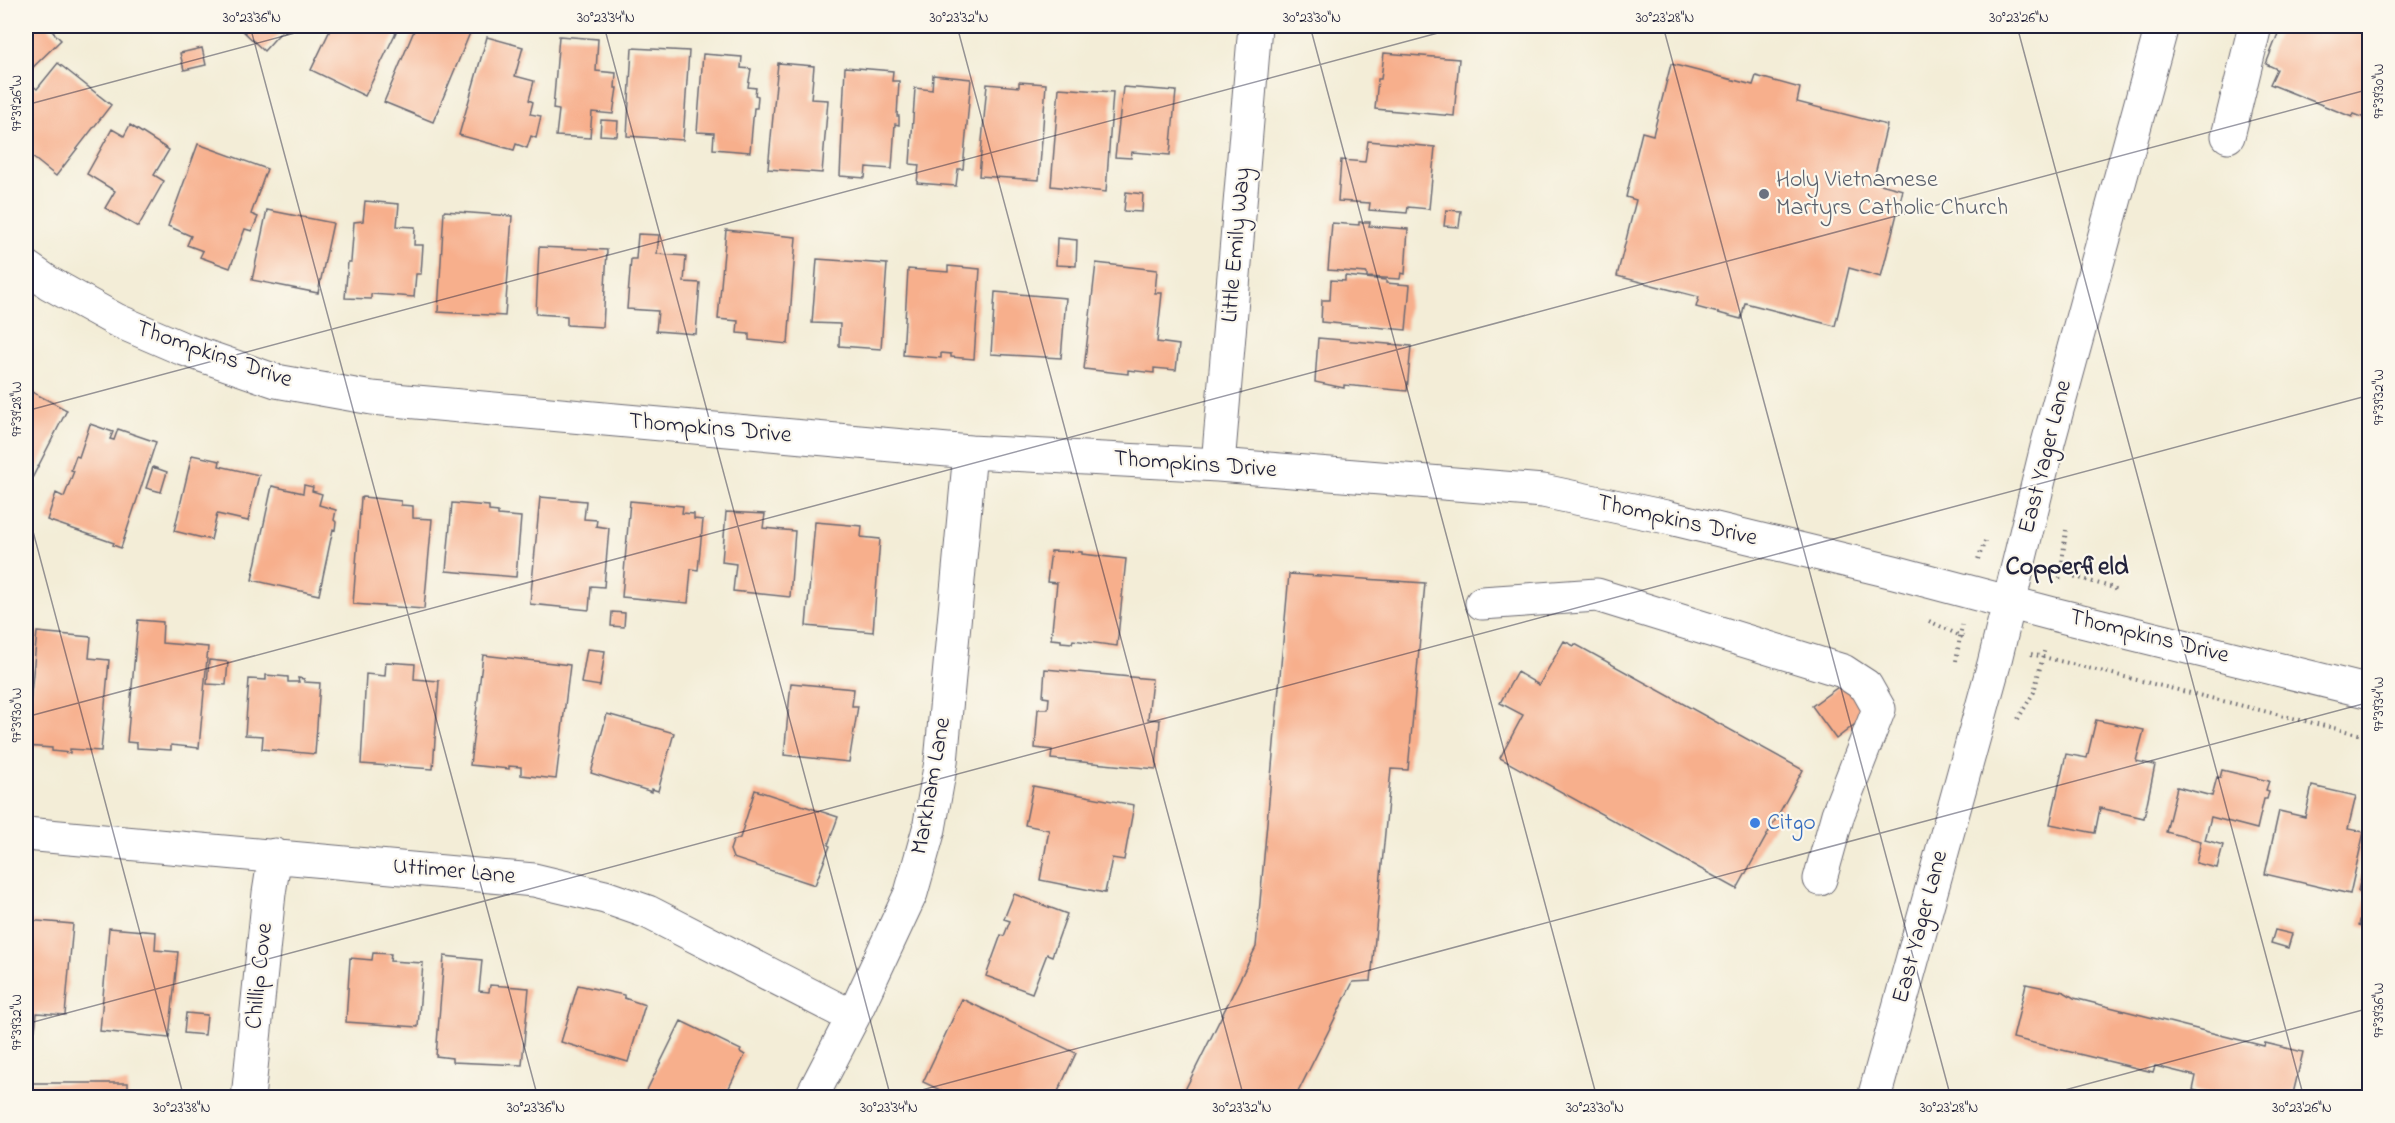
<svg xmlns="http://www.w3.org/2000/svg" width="2395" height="1123" viewBox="0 0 2395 1123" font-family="'Indie Flower',sans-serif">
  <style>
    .building { fill: #f7af8c }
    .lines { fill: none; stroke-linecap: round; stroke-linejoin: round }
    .minor-casing { stroke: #6b6972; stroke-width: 35 }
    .path { stroke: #6b6972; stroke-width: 4; stroke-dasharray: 1.5 4.5; stroke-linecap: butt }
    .minor { stroke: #fff; stroke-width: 33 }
    .ticks { fill: none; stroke: #22223b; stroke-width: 1.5; stroke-opacity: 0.45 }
    .worship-dot { fill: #6b7280; stroke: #fbf7ec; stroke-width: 2 }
    .shop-dot { fill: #3f7fe0; stroke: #fbf7ec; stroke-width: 2 }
    .labels { text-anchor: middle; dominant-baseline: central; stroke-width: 4.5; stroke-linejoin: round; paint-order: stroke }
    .worship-label { font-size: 24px; fill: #5b616d; stroke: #fbf7ec; text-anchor: start }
    .street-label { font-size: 24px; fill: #22223b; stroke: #fbf7ec }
    .shop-label { font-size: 24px; fill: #366cbe; stroke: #fbf7ec; text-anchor: start }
    .neighbourhood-label { font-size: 26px; font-weight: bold; fill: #22223b; stroke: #fbf7ec }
    .neatline { fill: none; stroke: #22223b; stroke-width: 2 }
    .ticks-label { font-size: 15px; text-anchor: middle; fill: #22223b }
  </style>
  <rect width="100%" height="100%" fill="#fbf7ec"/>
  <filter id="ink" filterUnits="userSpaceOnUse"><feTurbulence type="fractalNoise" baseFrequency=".0167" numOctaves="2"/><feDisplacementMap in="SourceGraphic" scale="12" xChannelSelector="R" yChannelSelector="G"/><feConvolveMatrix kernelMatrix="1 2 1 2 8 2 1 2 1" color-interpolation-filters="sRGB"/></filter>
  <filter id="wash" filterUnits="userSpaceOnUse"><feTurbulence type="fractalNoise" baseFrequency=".008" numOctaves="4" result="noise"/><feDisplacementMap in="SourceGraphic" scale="24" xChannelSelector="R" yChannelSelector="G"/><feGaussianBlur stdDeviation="1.35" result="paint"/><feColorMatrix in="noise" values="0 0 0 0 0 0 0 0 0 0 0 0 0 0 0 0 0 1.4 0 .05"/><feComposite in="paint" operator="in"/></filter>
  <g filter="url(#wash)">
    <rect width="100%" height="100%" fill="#f3edd7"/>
    <g id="blocks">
      <path class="building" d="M26,26H47L61,40L26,74Z
        M243,26H291L283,33L281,32L264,51L240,28Z
        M332,26H399L365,96L311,70Z
        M416,26H452L470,33L433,122L384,102Z
        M2281,26H2370V120L2354,114L2352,117L2270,84L2277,69L2266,64Z
        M559,36L598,39L596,71L616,73L615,88H617L613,114L592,112L590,138L556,136L559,110L553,109Z
        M487,37L523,47L515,76L534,81L529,100L533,102L530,114L541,116L536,138L531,136L527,148L516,144L514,150L459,135Z
        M202,48L206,65L184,70L180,53Z
        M632,48L689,51L683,140L627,136Z
        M1384,53L1459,59L1454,116L1375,109L1378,79H1381Z
        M703,54L742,57L741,68L751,69L748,87L756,88L755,95L758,96L757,108H754L750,152L713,149L714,133L697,132Z
        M58,63L111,105L56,176L26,152V95L33,86L37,89Z
        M778,63L814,66L811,99L828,100L822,173L768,169Z
        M1671,64L1753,85L1756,76L1800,88L1797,102L1887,125L1873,182L1903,190L1881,277L1849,268L1835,326L1745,303L1741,319L1696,307L1699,297L1617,276L1636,200L1626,197L1642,132L1653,135Z
        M845,67L893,71L892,81H899L897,116H899V125L895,124L892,169L866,167L865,178L840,176Z
        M933,75L971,79L963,169H958L956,186L917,183L919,165L910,164L915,88L932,90Z
        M1019,82L1046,84L1039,180L979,176L987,84L1019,87Z
        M1123,87L1176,91L1170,155L1132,152L1131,158L1115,157Z
        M1059,88L1113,92L1106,192L1051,186Z
        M601,120L618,121L617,136L600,135Z
        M130,125L169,150L154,175L164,181L138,227L105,208L115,191L87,174L112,129L124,136Z
        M1368,141L1435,147L1429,209L1408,207L1407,213L1369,210L1370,203L1338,201L1341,160L1365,162Z
        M198,144L267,169L251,214L258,217L252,231L245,229L230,268L200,257L203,251L187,245L191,236L168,226Z
        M1126,192L1143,194L1142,212L1124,211Z
        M365,201L399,204L397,226L415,227L414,245H423L421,274H416L414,297L371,294V299L345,298L348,262H351L354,222L363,221Z
        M267,210L333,223L318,293L252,280Z
        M1446,210L1461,211L1459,227L1444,226Z
        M444,211L512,216L505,316L438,312Z
        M1359,222H1370L1369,226L1408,229L1405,274L1401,273L1400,279L1367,277V273L1328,270L1332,223L1359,225Z
        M726,230L796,237L788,344L749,340V334L737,333L738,321L718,319Z
        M638,234L659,235L657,254L686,256L684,282L700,283L696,334L656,331L658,311L627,309L631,259H636Z
        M1057,238L1077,240L1076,266L1056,265Z
        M539,247L607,250L603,327L567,325V316L536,314Z
        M817,259L887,264L881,349L839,346L840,324L812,323Z
        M1096,263L1157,270L1155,293H1162L1157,342L1179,345L1176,370L1154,368V373L1128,370V374L1084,369Z
        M948,266L980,269L974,359L951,357V354L941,353V358L903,355L908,269L948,272Z
        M1345,276L1386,280V283L1410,285L1406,330L1321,322L1322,300H1330L1331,280L1345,281Z
        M995,292L1066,298L1061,358L991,354Z
        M1318,338L1411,346L1407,391L1344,385V388L1315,382Z
        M26,391L31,394L32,392L67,410L26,490Z
        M90,424L113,432L110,439L114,440L118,429L156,442L121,548L113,545L114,543L47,520L56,493L64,497L74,471L71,470L76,456L79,457Z
        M192,455L220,461L219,466L259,475L248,521L217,514L211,540L174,531Z
        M153,467L167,472L161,492L146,488Z
        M304,485L313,487L312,491L322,494L319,505L336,510L334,520L336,522L335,530L333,529L319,595L252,580L272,486L303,493Z
        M363,497L401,501V505L413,506V518L432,519L424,609L353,604L361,498Z
        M540,497L586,501L584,519L597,520L596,526L609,528L604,587L591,586L589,610L530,604Z
        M630,501L683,506L682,513L694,514V519L703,520L698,570L691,569L688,603L622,597Z
        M452,503L489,506V511L498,512V515L521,517L516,577L446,571Z
        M726,512L765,514L763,528L795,531L790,597L733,591L736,564L722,562Z
        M815,522L862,526L861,537L880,539L873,632L806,626Z
        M1051,551L1082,552V554L1126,559L1117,646L1073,640L1072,643L1061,642V640L1051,639L1057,583L1047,582Z
        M1289,574L1425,583L1408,770L1391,769L1371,981L1353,982L1295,1098H1181L1256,947Z
        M612,612L625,613L624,627L611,626Z
        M138,620L163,622L162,643L208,647L199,748L171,745V750L137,748V743L127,742Z
        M37,632L91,637L89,658L109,660L101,751L70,749V753L52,751V748L26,746Z
        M1564,641L1574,646L1575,644L1803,770L1737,889L1500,758L1523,715L1500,703L1517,672L1539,685Z
        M587,649L605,651L600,686L581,683Z
        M483,655L570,665L556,779L521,775V767L509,766V769L470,765Z
        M209,660L228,662L226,685L207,684Z
        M386,662L415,664L414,679L439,681L433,769L361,764L366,674L385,676Z
        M1045,669L1152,679L1148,719L1160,720L1156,769L1051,759L1052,750L1035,748L1038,709H1048L1049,698L1043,697Z
        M266,675L288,677V682H299L298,678L304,679V682L320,683L315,754L262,749L263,736L245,735L249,679L266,680Z
        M1845,682L1868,714L1836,739L1812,706Z
        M791,683L854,689L852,706H858L849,762L784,755Z
        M607,714L674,733L658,791L652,789V792L591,773Z
        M2096,720L2144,730L2136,761L2155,765L2144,818L2100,808L2095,833L2050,824L2066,754L2087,758Z
        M2222,770L2269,781L2266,790L2269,791L2267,799H2264L2257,829L2211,817L2205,840L2223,845L2217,868L2196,863L2201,841L2166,832L2177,787L2212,796L2217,777L2220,778Z
        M1033,786L1134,805L1124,860L1112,858L1105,893L1040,880L1049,830L1025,825Z
        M2312,786L2356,796L2348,829L2364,832L2350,894L2265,874L2279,811L2305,817Z
        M755,790L838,817L828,845L830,846L815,885L733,858L730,850L733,841L740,838Z
        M2362,874L2370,876V928L2359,925L2367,893L2358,891Z
        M1014,894L1067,914L1052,956L1047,954L1032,993L986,976L1001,935L1004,936L1010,921L1004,919Z
        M26,920L73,924L65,1015L37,1013L35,1030H26Z
        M109,928L156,932L155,950L178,952L169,1038L100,1031Z
        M2275,930L2292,934L2288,948L2271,943Z
        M373,953L391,954L390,961L423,963L418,1027L346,1022L350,958L372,960Z
        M444,956L482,960L479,991L489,992L490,985L529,988L522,1065L452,1062V1058L436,1056Z
        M2026,984L2064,992L2074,998L2264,1046L2265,1043L2303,1052L2292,1098H2276L2257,1093L2256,1098H2223L2193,1090L2196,1076L2155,1066L2153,1072L2013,1038Z
        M578,985L624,995V998L645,1005L628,1062L561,1042Z
        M962,999L1076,1053L1055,1098H957L923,1082Z
        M186,1013L207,1015L205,1035L184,1033Z
        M681,1021L741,1050L740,1052L745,1055L724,1098H643Z
        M26,1083H128V1098H26Z"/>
    </g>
  </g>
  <g filter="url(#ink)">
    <use href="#blocks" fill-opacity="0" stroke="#6b6972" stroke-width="1.5"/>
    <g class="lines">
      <defs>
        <path id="minor" d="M2228,136L2255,26
          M26,267L49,283L116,320L181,348L276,381L372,398L970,452L1218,465L1543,491L1666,517L1894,572L2053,614L2370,692
          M1218,465L1255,26
          M1482,603L1597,595L1843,671L1866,686L1879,709L1838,814L1820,879
          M26,834L534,880L605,897L648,912L853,1017
          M248,1098L269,893L275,855
          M811,1098L853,1017L911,893L929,829L941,762L970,452
          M1874,1098L1994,664L2048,443L2162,26"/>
      </defs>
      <use href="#minor" class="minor-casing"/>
      <path class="path" d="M1978,559L1985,541
        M2054,565L2062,568L2072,576L2114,588L2117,593
        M2060,579L2066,530
        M1929,621L1965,638
        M2031,654L2370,737
        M1956,661L1962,625
        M2018,719L2034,692L2045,648"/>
      <use href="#minor" class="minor"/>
    </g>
  </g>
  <path class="ticks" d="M250,26L538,1098M604,26L891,1098M957,26L1244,1098M1310,26L1597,1098M1663,26L1951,1098M2017,26L2304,1098M26,105L321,26M26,411L1464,26M26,505L184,1098M26,717L2370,89M26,1024L2370,395M892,1098L2370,702M2035,1098L2370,1008"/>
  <circle class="worship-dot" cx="1764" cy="194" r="6"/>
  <circle class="shop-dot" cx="1755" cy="823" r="6"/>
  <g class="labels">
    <g class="worship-label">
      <text x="1776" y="180">Holy Vietnamese<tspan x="1776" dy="28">Martyrs Catholic Church</tspan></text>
    </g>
    <g class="street-label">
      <text transform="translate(1237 245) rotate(-85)">Little Emily Way</text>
      <text transform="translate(214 355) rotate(19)">Thompkins Drive</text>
      <text transform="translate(710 429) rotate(5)">Thompkins Drive</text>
      <text transform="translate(2046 457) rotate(-76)">East Yager Lane</text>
      <text transform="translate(1195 465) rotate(4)">Thompkins Drive</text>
      <text transform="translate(1677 521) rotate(13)">Thompkins Drive</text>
      <text transform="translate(2149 637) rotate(14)">Thompkins Drive</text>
      <text transform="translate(932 786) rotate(-80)">Markham Lane</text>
      <text transform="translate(454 872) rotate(5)">Uttimer Lane</text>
      <text transform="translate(1921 927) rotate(-75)">East Yager Lane</text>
      <text transform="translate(260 976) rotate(-84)">Chillip Cove</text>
    </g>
    <g class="shop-label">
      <text x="1767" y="823">Citgo</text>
    </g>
    <g class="neighbourhood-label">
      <text x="2067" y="568">Copperfield</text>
    </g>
  </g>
  <rect width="2395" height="1123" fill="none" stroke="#fbf7ec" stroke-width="66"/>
  <rect x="33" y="33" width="2329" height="1057" class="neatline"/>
  <g class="ticks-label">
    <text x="252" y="22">30°23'36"N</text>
    <text x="606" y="22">30°23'34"N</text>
    <text x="959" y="22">30°23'32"N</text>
    <text x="1312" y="22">30°23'30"N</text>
    <text x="1665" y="22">30°23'28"N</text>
    <text x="2019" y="22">30°23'26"N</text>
    <text transform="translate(2378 91) rotate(-90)" y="5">97°39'30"W</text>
    <text transform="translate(16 103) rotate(-90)" y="5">97°39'26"W</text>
    <text transform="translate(2378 397) rotate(-90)" y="5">97°39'32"W</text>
    <text transform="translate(16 409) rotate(-90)" y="5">97°39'28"W</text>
    <text transform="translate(2378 704) rotate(-90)" y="5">97°39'34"W</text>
    <text transform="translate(16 715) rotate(-90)" y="5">97°39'30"W</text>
    <text transform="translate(2378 1010) rotate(-90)" y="5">97°39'36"W</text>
    <text transform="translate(16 1022) rotate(-90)" y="5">97°39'32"W</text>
    <text x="182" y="1112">30°23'38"N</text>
    <text x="536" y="1112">30°23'36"N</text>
    <text x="889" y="1112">30°23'34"N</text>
    <text x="1242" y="1112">30°23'32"N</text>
    <text x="1595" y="1112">30°23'30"N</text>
    <text x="1949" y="1112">30°23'28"N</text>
    <text x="2302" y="1112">30°23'26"N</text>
  </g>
</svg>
